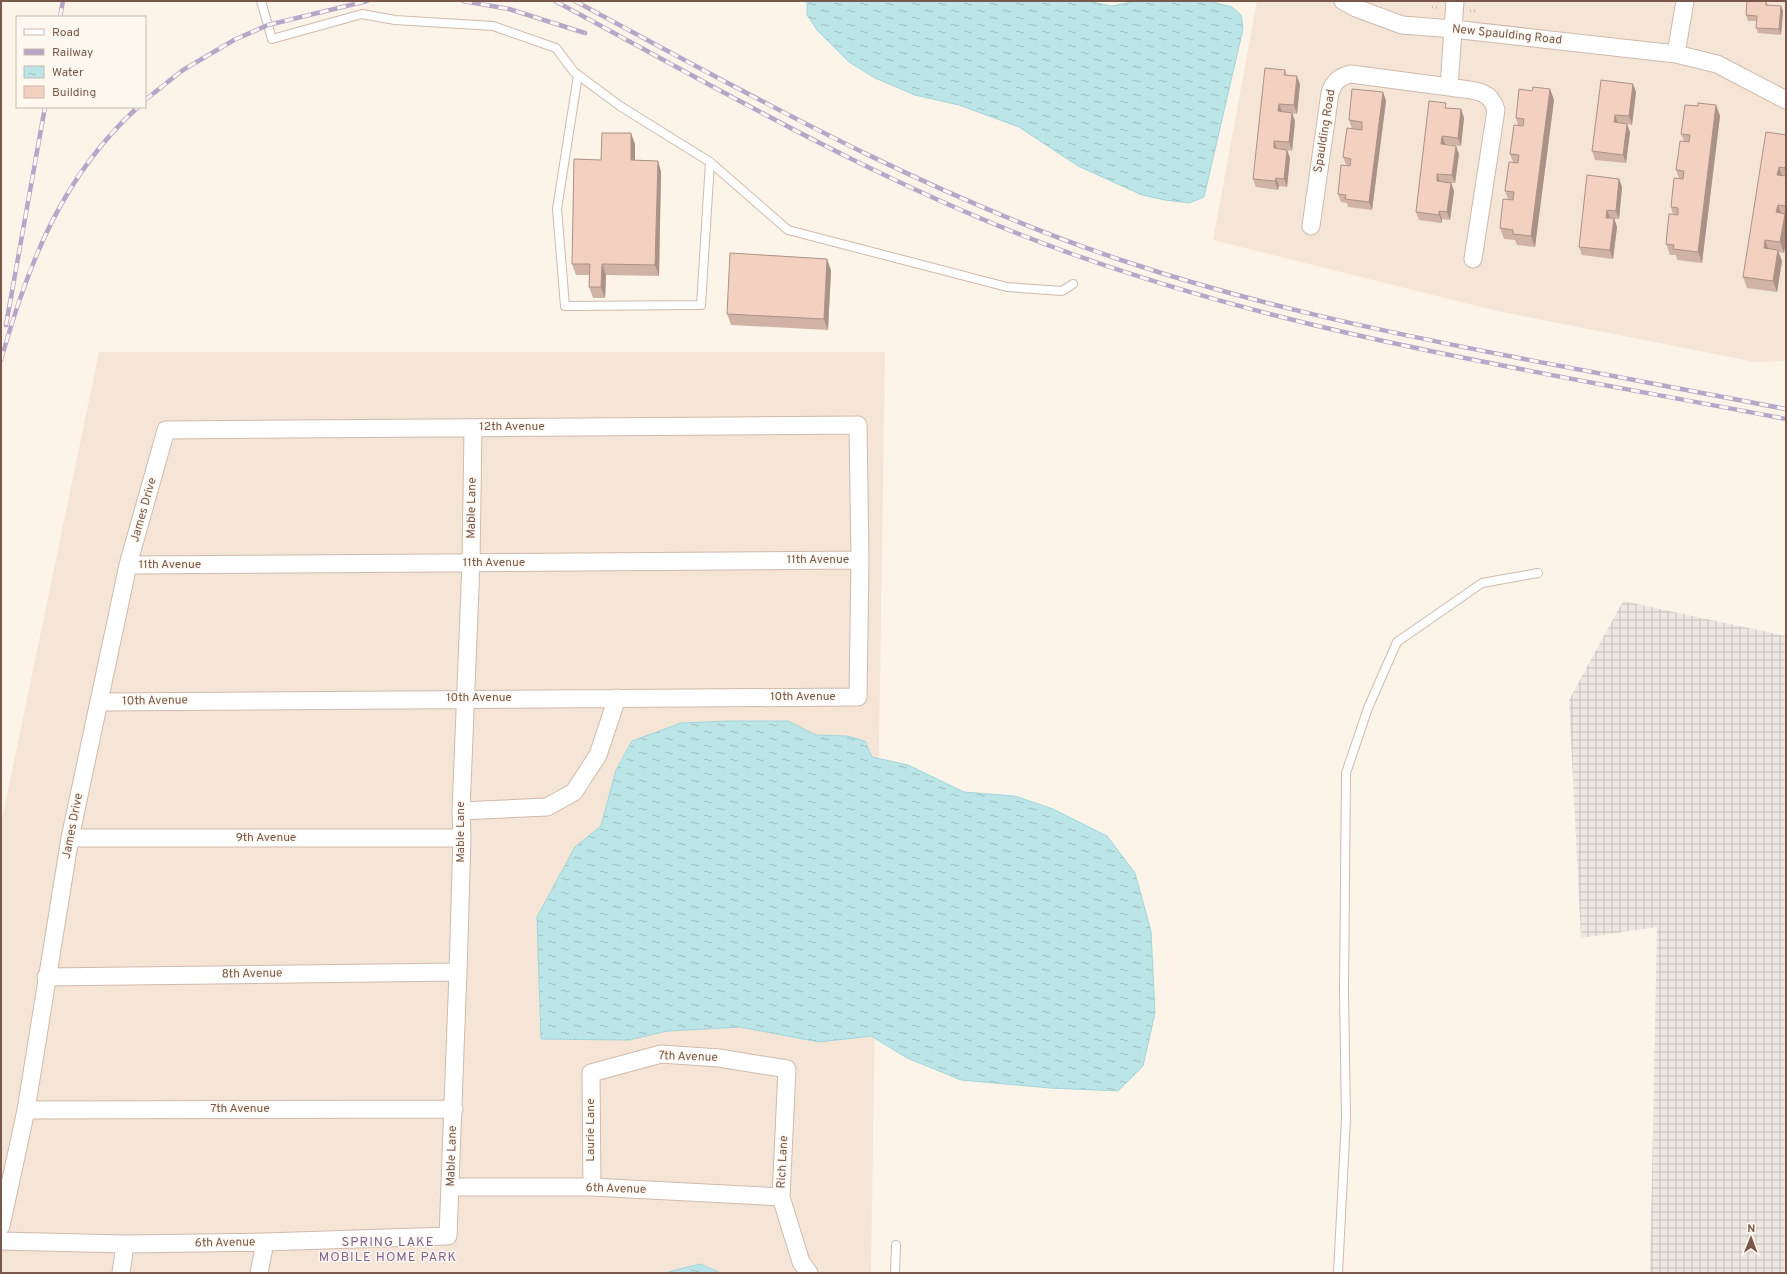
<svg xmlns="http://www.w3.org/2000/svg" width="1787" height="1274" viewBox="0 0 1787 1274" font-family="Overpass,sans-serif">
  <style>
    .residential { fill: #f5e5d7 }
    .industrial { fill: url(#industrial-grid) }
    .water { fill: url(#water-ripples); stroke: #a2d6da }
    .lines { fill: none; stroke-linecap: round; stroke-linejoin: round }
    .service-casing { stroke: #d0baad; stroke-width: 10 }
    .minor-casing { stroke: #d0baad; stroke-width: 19 }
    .path { stroke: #d9b3a2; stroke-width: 2.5; stroke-dasharray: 1 3; stroke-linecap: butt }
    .service { stroke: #fff; stroke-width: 8 }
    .minor { stroke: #fff; stroke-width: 17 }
    .rail-casing { stroke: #b6a6c8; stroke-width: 4.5 }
    .rail { stroke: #fff8f0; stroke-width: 3; stroke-dasharray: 9; stroke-linecap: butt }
    .wall { fill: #d1b3a5 }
    .shaded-wall { fill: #aa9286 }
    .building { fill: #f3d0c0; stroke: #aa9286 }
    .labels { text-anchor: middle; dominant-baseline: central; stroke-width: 3; stroke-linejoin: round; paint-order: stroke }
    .street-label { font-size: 12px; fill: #79584b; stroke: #fff8f0 }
    .neighbourhood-label { font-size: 13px; letter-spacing: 1px; fill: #806495; stroke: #fff8f0 }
  </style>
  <defs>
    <pattern id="industrial-grid" width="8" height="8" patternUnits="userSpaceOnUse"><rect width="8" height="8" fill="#eee7e2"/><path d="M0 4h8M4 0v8" fill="none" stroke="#c6beb9"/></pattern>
    <pattern id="water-ripples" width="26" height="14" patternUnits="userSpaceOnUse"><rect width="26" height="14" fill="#bce5e8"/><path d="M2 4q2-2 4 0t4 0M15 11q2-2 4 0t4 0" fill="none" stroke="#9ebcbe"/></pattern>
  </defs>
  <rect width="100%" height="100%" fill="#fdf4e9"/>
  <path class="residential" d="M1257,1H1786V361L1755,362L1493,310L1213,240Z
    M99,352H885L871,1273H1V824Z"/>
  <path class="industrial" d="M1623,601L1786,636V1273H1650L1657,927L1581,938L1569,700Z"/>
  <path class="water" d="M807,1H1086L1112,6L1136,1H1208L1232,7L1241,15L1243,29L1204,197L1189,203L1165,200L1142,195L1078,166L1019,127L959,105L915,95L875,78L849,62L817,30L807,15Z
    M727,721H788L816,735L847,736L865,741L872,757L908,765L964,792L1015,796L1053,809L1107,836L1135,873L1151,931L1155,1013L1143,1066L1118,1091L1050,1088L961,1080L907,1058L871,1036L819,1042L740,1027L667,1031L629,1040L541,1039L537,917L575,847L601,826L616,770L632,741L681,723Z
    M700,1264L721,1273H664Z"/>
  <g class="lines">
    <defs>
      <path id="service" d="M261,1L272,39L362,14L395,20L493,26L556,48L574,72L620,106L710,162L788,230L1007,287L1062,291L1073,284
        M578,75L557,209L565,306L701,305L710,162
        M895,1273L896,1245
        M1338,1273L1346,1119L1344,991L1346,773L1368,708L1397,642L1482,583L1538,573"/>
      <path id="minor" d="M1343,1L1356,8L1402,25L1453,29L1676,54L1717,64L1786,100
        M1676,54L1685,1
        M1449,87C1469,91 1490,87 1496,110L1473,259
        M1311,226L1330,93C1334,81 1339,77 1351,74L1449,87L1455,1
        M128,565L860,560
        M461,811L547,807L574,792L598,755L617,698
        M70,838H462
        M46,977L458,972
        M26,1110L454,1109
        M450,1187H592L781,1197
        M592,1187L591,1073L661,1054L719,1058L787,1069L781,1197L801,1262L809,1273
        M1,1226L26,1110L70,838L128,565L166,430L858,425L860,560L858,697L100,702
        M1,1241L125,1244L265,1242L448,1236L458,972L462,838L461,811L471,563L473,428
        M121,1273L125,1244
        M259,1273L265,1242"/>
    </defs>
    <use href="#service" class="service-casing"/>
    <use href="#minor" class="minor-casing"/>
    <path class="path" d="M1432,7L1440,8
      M1470,11H1478"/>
    <use href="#service" class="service"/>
    <use href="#minor" class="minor"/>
    <defs>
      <path id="rail" d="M463,1L509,9L585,33
        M555,1C724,92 893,191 1075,255C1305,337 1547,373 1786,419
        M575,1C753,97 931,197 1124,261C1253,304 1385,332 1519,358C1608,375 1697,392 1786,409
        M60,17L63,1
        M145,100L183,70L234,40L268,25L367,1
        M6,325L45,107
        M1,360C28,264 62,176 138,107"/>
    </defs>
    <use href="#rail" class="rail-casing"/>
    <use href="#rail" class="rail"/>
  </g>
  <path class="wall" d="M1766,1L1768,5L1781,6L1783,11L1781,35L1758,33L1756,28L1757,21H1748L1746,15Z
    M1285,70L1287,75L1300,84L1297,114L1292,113L1295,121L1292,151L1287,150L1290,158L1287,187L1279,186L1278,190L1256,187L1253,179Z
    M1633,84L1636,92L1632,125L1627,124L1630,132L1626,163L1595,160L1592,151Z
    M1550,89L1554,100L1535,247L1517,245L1515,240L1504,239L1500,228L1508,199L1505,191L1513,162L1510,154L1518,126L1516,118L1532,91Z
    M1383,92L1386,101L1372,210L1348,207L1347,203L1341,202L1338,194L1346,165L1343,157L1362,130L1352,129L1349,120Z
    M1716,105L1720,116L1702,263L1677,260L1676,255H1670L1666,244L1673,215L1671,207L1679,178L1676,170L1684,141L1681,134L1698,106Z
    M1447,108L1461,109L1464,118L1461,146L1445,144L1459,154L1455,183H1451L1454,191L1450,220L1442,219V223L1419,220L1416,212Z
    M1786,135V241L1784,253L1778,252L1782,261L1777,292L1747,288L1743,277Z
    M635,144V161H658L661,172L659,276L606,275L605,298H593L589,287V275H576L572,264L601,160Z
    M1619,179L1622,187L1619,219H1614L1617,227L1613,259L1582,255L1579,247Z
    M831,270L828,330L731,325L727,314Z"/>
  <path class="shaded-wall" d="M1781,6L1783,11L1781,35L1779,29Z
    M1297,76L1300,84L1297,114L1294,105Z
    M1633,84L1636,92L1632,125L1629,116Z
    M1550,89L1554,100L1535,247L1531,236Z
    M1383,92L1386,101L1372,210L1369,202Z
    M1279,104L1282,112L1278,111Z
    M1716,105L1720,116L1702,263L1698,252Z
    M1461,109L1464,118L1461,146L1458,138Z
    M1292,113L1295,121L1292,151L1289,142Z
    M1615,115L1618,123L1614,122Z
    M1627,124L1630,132L1626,163L1623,155Z
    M631,133L635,144V171L631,160Z
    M1442,136L1445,144H1441Z
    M1274,141L1277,149L1274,148Z
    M1456,146L1459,154L1455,183L1452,175Z
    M1287,150L1290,158L1287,187L1284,179Z
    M658,161L661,172L659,276L655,265Z
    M1779,167L1783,178L1777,175Z
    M1437,174L1440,182L1437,181Z
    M1276,178L1279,186L1278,190L1275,181Z
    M1619,179L1622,187L1619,219L1616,211Z
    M1451,183L1454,191L1450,220L1447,212Z
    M1778,205L1782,216L1776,212Z
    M1607,210L1610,218H1606Z
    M1439,211L1442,219V223L1439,215Z
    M1785,214L1786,218V241L1784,253L1780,242Z
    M1614,218L1617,227L1613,259L1610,250Z
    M1765,240L1769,251L1764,248Z
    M1778,250L1782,261L1777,292L1773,281Z
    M827,259L831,270L828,330L824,319Z
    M602,264L606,275L605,298L601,287Z"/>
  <path class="building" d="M1747,1H1766V5L1781,6L1779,29L1756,28L1757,16L1746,15Z
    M1265,68L1285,70L1284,75L1297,76L1294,105L1279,104L1278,111L1292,113L1289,142L1274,141V148L1287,150L1284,179L1276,178L1275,181L1253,179Z
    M1601,80L1633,84L1629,116L1615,115L1614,122L1627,124L1623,155L1592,151Z
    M1533,87L1550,89L1531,236L1513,234V230L1500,228L1503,199L1513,200L1514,192L1505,191L1509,162L1518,163L1519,155L1510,154L1514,125L1523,126L1524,119L1516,118L1519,89L1532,91Z
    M1352,89L1383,92L1369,202L1345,199L1346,195L1338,194L1341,165L1350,166L1351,159L1343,157L1347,128L1362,130V122L1349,120Z
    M1429,101L1446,103L1445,108L1461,109L1458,138L1442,136L1441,144L1456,146L1452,175L1437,174V181L1451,183L1447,212L1439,211V215L1416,212Z
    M1698,103L1716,105L1698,252L1673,249L1674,245L1666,244L1669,214L1678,215V208L1671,207L1674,178L1683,179L1684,171L1676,170L1680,141L1689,142L1690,135L1681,134L1685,105L1698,106Z
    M1766,132L1786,135V168L1779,167L1777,175L1786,176V206L1778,205L1776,212L1785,214L1780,242L1765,240L1764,248L1778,250L1773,281L1743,277Z
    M602,133H631V160L658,161L655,265L602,264L601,287H589L590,264H572L574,159L601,160Z
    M1587,175L1619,179L1616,211L1607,210L1606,218H1614L1610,250L1579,247Z
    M730,253L827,259L824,319L727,314Z"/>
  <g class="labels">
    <g class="street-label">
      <text transform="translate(1507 35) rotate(6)">New Spaulding Road</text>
      <text transform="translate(1325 131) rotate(-81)">Spaulding Road</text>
      <text x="512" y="427">12th Avenue</text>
      <text transform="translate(472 508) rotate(-89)">Mable Lane</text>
      <text transform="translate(144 510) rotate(-74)">James Drive</text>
      <text x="818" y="560">11th Avenue</text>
      <text x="494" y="563">11th Avenue</text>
      <text x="170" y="565">11th Avenue</text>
      <text x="803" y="697">10th Avenue</text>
      <text x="479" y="698">10th Avenue</text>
      <text transform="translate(155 701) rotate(-1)">10th Avenue</text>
      <text transform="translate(73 826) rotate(-79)">James Drive</text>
      <text transform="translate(461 832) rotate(-90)">Mable Lane</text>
      <text x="266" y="838">9th Avenue</text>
      <text transform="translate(252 974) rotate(-1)">8th Avenue</text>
      <text transform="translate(688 1057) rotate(2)">7th Avenue</text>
      <text x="240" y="1109">7th Avenue</text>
      <text transform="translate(591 1130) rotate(-90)">Laurie Lane</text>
      <text transform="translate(452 1156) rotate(-88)">Mable Lane</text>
      <text transform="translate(783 1162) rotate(-87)">Rich Lane</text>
      <text transform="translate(616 1189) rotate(2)">6th Avenue</text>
      <text transform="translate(225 1243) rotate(-1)">6th Avenue</text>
    </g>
    <g class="neighbourhood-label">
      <text x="388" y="1243">SPRING LAKE<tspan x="388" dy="15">MOBILE HOME PARK</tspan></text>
    </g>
  </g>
  <rect width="1787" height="1274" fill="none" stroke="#79584b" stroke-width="4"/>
  <rect x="16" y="16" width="130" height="92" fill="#fff8f0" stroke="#c9b8ae"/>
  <rect x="24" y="29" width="20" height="6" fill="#ffffff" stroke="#c9b8ae"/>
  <text x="52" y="36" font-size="12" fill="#79584b">Road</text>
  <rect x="24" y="49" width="20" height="6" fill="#b6a6c8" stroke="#c9b8ae"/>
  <text x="52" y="56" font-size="12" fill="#79584b">Railway</text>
  <rect x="24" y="66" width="20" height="12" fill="url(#water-ripples)" stroke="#c9b8ae"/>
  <text x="52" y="76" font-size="12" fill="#79584b">Water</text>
  <rect x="24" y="86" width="20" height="12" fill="#f3d0c0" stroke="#c9b8ae"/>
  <text x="52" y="96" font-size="12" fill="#79584b">Building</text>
  <g transform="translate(1751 1238) rotate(1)" stroke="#fff8f0" stroke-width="3" paint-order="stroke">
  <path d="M0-3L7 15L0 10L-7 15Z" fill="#79584b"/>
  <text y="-6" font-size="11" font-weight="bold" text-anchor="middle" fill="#79584b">N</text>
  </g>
</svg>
